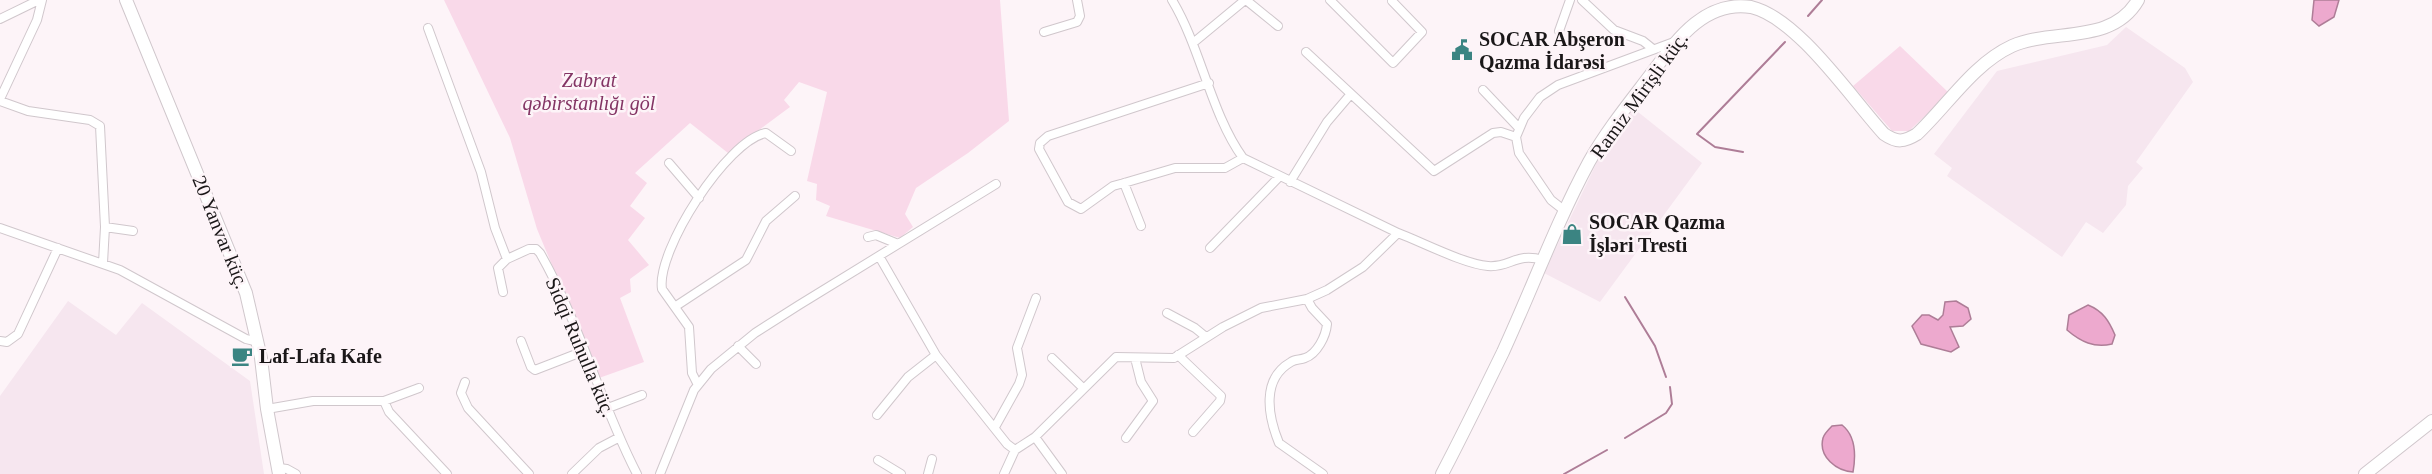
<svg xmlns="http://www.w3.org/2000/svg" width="2432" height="474" viewBox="0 0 2432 474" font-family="Georgia,serif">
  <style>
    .built { fill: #f6e6ef }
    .green { fill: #f9d9e9 }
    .water { fill: #eda9ce; stroke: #ae7d97; stroke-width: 1.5 }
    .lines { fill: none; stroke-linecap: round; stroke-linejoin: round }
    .stream { stroke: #ae7d97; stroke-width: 2 }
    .street-casing { stroke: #d0c7cc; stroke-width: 10 }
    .secondary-casing { stroke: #d0c7cc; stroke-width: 14 }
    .street { stroke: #fff; stroke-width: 8 }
    .secondary { stroke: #fff; stroke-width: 12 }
    .labels { text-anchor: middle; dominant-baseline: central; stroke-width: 5; stroke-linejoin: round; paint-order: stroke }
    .poi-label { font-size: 20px; font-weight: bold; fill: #1a1718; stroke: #fdf4f8; text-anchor: start }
    .park-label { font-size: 20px; font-style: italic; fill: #833464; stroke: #fdf4f8 }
    .street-label { font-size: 20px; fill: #1a1718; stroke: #fdf4f8 }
  </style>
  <rect width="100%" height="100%" fill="#fdf4f8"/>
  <path class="built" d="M2126,27L2185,68L2193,82L2136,162L2143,168L2128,186L2126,205L2103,233L2086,222L2062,257L1947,176L1952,168L1934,154L1997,71L2107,45Z
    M1633,108L1702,163L1600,302L1544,273L1597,162Z
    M68,301L116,335L142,303L250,381L264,474H0V396Z"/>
  <path class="green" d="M444,0H1000L1009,121L968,153L916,188L905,214L913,227L900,238L826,216L830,206L816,200L817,184L807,181L827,92L799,82L784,100L790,107L728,153L690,123L635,173L647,183L630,206L645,218L628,240L649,265L630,279L631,292L620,298L644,362L599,378L537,229L510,138Z
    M1900,46L1949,93L1909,131H1892L1853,86Z"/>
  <path class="water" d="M2314,0H2339L2334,17L2319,26L2312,20Z
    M1956,301L1968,308L1971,319L1963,326L1950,327L1959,347L1951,352L1921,344L1912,326L1922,315H1929L1938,320L1943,315L1945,302Z
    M2088,305C2103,311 2109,321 2115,335L2112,344C2094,348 2081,342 2067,330L2069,315Z
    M1842,425C1856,436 1856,455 1853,472C1837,471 1818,457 1823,438C1824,434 1829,429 1832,426Z"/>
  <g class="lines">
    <path class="stream" d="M1808,16L1822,0
      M1743,152L1715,147L1697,134L1785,42
      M1625,297L1655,346L1666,377
      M1625,438L1666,413L1672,404L1670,387
      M1564,474L1607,450"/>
    <defs>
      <path id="street" d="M1172,0C1201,48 1211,114 1243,158L1398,233
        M1246,0L1278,26
        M1330,0L1393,63L1422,32L1392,1
        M1582,0L1614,30L1643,41L1653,49
        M0,19L39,0
        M428,28L481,172L495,228L507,259L529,249H536L540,253C580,323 600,403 637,474
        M1559,31L1570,0
        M1044,32L1077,22L1080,16L1077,0
        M1193,43L1245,0
        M1306,52L1434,171L1493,133L1501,132L1516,137
        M1209,83L1048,136L1040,143L1039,149L1068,202L1081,209L1113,186L1124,183L1175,168H1225L1243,158
        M1483,90L1519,128
        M0,99L37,20L42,0
        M0,101L28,111L90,120L100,126L105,227L103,263
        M669,163L699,198
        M1290,182L1327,122L1350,95
        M1124,183L1141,226
        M1565,211L1551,200L1519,153L1516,137L1524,118L1540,97L1558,85L1674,42
        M105,227L133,231
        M0,228L120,270L246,339L258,342
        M868,237L876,235L898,244
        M1210,248L1279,177
        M879,256L936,355L1007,444L1015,450L1035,437L1116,357L1174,358L1223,327L1261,308L1307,299L1327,290L1363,267L1398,233C1422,242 1464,264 1488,266C1510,268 1516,252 1543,260
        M503,292L498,268L507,259
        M1307,299L1312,308L1327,324C1326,336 1317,354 1305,358C1300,360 1295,359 1291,362C1261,379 1268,416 1279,443L1323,474
        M676,306L746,260L766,221L795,196
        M1167,313L1195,328L1206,337
        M0,341L7,342L18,334L58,248
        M521,341L531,367L535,370L584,351
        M738,346L756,364
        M1178,355L1221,396L1220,401L1193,432
        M1052,358L1083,388
        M465,382L461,393L468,408L529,474
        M697,383L692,373L689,327L662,289C656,251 727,140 766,133L791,151
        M384,401L389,412L447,474
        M608,408L642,395
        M267,409L313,401H384L419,388
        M877,415L908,377L936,355
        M995,427L1019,384L1022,375L1017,348L1036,298
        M1035,437L1062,474
        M1126,438L1153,401L1141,382L1135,358
        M878,460L901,474
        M279,468L287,469L296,474
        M572,474L599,448L618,438
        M660,474L694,390L711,369L755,333L799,305L996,184
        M928,474L932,459
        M1004,474L1015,450"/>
      <path id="secondary" d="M126,0L246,293L261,358L267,409L279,474
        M1442,474C1463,434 1483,393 1503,352C1532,289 1556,223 1589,162C1607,130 1630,102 1652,73C1676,41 1704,0 1751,7C1798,18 1851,98 1884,134C1897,143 1904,142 1917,134C1947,106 1973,64 2012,46C2053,28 2112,45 2138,0
        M2365,474L2432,421"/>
    </defs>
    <use href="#street" class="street-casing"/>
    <use href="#secondary" class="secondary-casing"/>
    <use href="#street" class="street"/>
    <use href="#secondary" class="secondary"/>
  </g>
  <defs>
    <symbol id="civic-bare" viewBox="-9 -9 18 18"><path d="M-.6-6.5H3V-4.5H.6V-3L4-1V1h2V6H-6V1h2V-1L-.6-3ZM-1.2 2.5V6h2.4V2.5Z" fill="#3b8482" stroke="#fdf4f8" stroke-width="2.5" paint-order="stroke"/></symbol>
    <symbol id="shop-bare" viewBox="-9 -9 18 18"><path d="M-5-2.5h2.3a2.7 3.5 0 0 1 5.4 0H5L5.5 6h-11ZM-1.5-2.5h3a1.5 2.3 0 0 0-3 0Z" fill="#3b8482" stroke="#fdf4f8" stroke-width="2.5" paint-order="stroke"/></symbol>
    <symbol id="cafe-bare" viewBox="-9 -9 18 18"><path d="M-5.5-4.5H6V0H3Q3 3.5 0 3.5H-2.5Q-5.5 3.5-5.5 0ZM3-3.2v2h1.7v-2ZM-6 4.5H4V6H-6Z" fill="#3b8482" stroke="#fdf4f8" stroke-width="2.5" paint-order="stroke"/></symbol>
  </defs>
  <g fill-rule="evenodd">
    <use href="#civic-bare" x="1447" y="35" width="30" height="30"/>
    <use href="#shop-bare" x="1557" y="219" width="30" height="30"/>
    <use href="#cafe-bare" x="227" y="341" width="30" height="30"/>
  </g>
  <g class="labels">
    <g class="poi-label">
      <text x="1479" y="39">SOCAR Abşeron<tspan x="1479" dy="23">Qazma İdarəsi</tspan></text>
      <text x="1589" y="222">SOCAR Qazma<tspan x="1589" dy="23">İşləri Tresti</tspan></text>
      <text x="259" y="356">Laf-Lafa Kafe</text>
    </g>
    <g class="park-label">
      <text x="589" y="80">Zabrat<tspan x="589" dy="23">qəbirstanlığı göl</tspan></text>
    </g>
    <g class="street-label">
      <text transform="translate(1639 95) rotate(-54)">Ramiz Mirişli küç.</text>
      <text transform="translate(221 232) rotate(68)">20 Yanvar küç.</text>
      <text transform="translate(581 347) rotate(67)">Sidqi Ruhulla küç.</text>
    </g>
  </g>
</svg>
